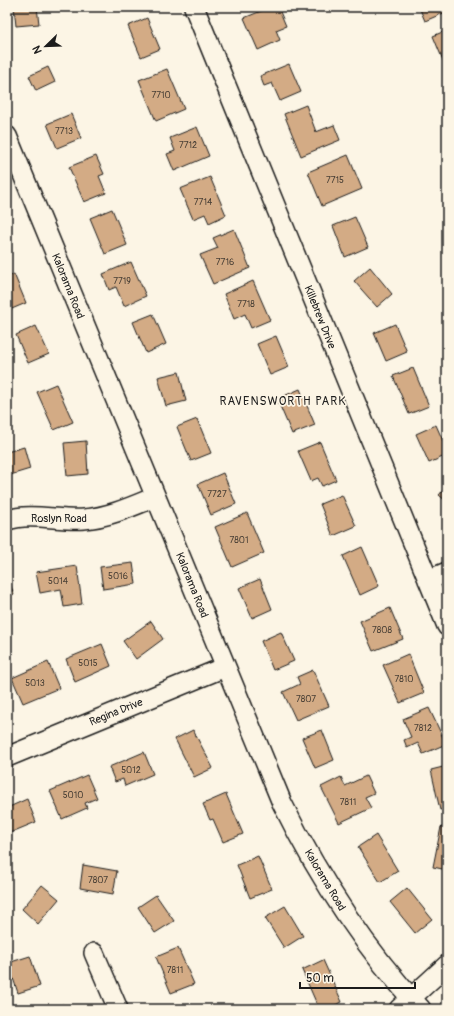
<svg xmlns="http://www.w3.org/2000/svg" width="454" height="1016" viewBox="0 0 454 1016" font-family="Pangolin,sans-serif">
  <style>
    .building { fill: #d3ab85; stroke: #1c1c1c }
    .lines { fill: none; stroke-linecap: round; stroke-linejoin: round }
    .minor-casing { stroke: #1c1c1c; stroke-width: 22 }
    .minor { stroke: #fcf5e5; stroke-width: 19 }
    .labels { text-anchor: middle; dominant-baseline: central; stroke-width: 3.5; stroke-linejoin: round; paint-order: stroke }
    .number-label { font-size: 9px; fill: #4a4036 }
    .street-label { font-size: 11px; fill: #1c1c1c; stroke: #fcf5e5 }
    .neighbourhood-label { font-size: 12px; letter-spacing: 1px; fill: #1c1c1c; stroke: #fcf5e5 }
  </style>
  <rect width="100%" height="100%" fill="#fcf5e5"/>
  <filter id="ink" filterUnits="userSpaceOnUse"><feTurbulence type="fractalNoise" baseFrequency=".025" numOctaves="2"/><feDisplacementMap in="SourceGraphic" scale="8" xChannelSelector="R" yChannelSelector="G"/><feConvolveMatrix kernelMatrix="1 2 1 2 8 2 1 2 1" color-interpolation-filters="sRGB"/></filter>
  <g filter="url(#ink)">
    <path class="building" d="M14,7H37L39,24L16,26Z
      M271,7H278L286,26L276,30L280,40L258,50L244,18Z
      M419,7H444L446,12L425,21Z
      M147,18L160,49L141,57L128,26Z
      M447,30V70L433,36Z
      M289,64L301,92L280,101L272,83L264,86L260,76Z
      M48,67L55,82L36,91L29,76Z
      M167,69L184,109L156,121L139,80Z
      M306,105L316,132L334,125L340,140L301,156L284,114Z
      M71,114L81,138L57,148L47,124Z
      M197,127L209,156L174,171L167,154L175,151L170,138Z
      M348,155L362,189L322,206L308,172Z
      M96,156L104,174L99,176L106,193L84,202L69,167Z
      M210,177L226,215L209,223L205,214L193,219L180,189Z
      M112,209L127,245L105,254L90,218Z
      M355,217L368,247L345,257L333,226Z
      M234,229L250,268L213,284L200,255L218,248L213,238Z
      M131,262L146,296L124,306L116,287L109,290L103,274Z
      M370,267L392,294L377,307L354,281Z
      M14,274L26,303L7,311V277Z
      M253,281L270,320L251,328L245,314L234,319L224,294Z
      M153,314L166,344L146,353L133,322Z
      M395,324L407,352L386,361L374,333Z
      M36,326L49,354L28,363L16,335Z
      M276,336L289,367L270,375L257,344Z
      M413,368L429,406L409,414L393,376Z
      M179,372L186,401L166,406L158,377Z
      M56,384L73,422L54,430L37,392Z
      M300,389L315,425L292,434L277,399Z
      M197,419L211,453L191,461L177,427Z
      M436,425L447,450V455L429,463L416,434Z
      M86,441L88,474L67,476L64,443Z
      M320,442L336,480L322,486L318,478L311,481L298,451Z
      M24,447L30,469L7,476V452Z
      M223,473L236,504L211,515L198,484Z
      M447,486V502L439,495Z
      M342,495L356,526L333,536L320,504Z
      M247,513L264,553L232,567L215,527Z
      M362,547L379,586L360,595L343,556Z
      M133,563L136,584L103,589L100,567Z
      M77,566L82,604L64,607L61,589L40,593L36,572Z
      M7,577L14,594L7,597Z
      M260,579L272,609L252,618L239,588Z
      M390,608L403,639L373,651L360,621Z
      M151,621L163,639L136,659L123,641Z
      M281,632L294,661L273,670L261,641Z
      M102,644L111,666L75,682L66,659Z
      M408,654L424,693L400,703L383,665Z
      M48,662L59,688L23,703L12,678Z
      M313,670L329,706L296,720L283,692L300,684L297,677Z
      M429,708L446,744L423,754L418,743L407,748L404,740L411,737L403,719Z
      M193,730L213,768L194,777L175,739Z
      M322,730L334,760L315,768L302,738Z
      M144,752L153,774L125,786L123,779L115,782L109,767Z
      M447,766V808L440,810L431,770Z
      M87,775L97,798L85,803L87,808L62,819L50,791Z
      M366,776L374,793L365,797L371,808L339,823L321,787L341,777L345,786Z
      M226,794L243,834L223,842L213,819L210,820L203,804Z
      M27,799L36,822L7,834V808Z
      M441,827L447,829V870L433,867Z
      M376,835L398,871L380,882L358,847Z
      M258,856L272,889L250,898L237,865Z
      M83,865L117,871L113,894L80,888Z
      M42,885L59,899L38,924L22,909Z
      M407,888L432,919L415,933L390,902Z
      M156,895L174,921L155,933L138,907Z
      M285,906L303,936L284,948L265,918Z
      M178,948L194,984L171,993L156,957Z
      M30,956L40,986L18,993L8,963Z
      M323,960L342,1002L327,1009H319L302,970Z
      M63,1004L65,1009H52Z"/>
    <g class="lines">
      <defs>
        <path id="minor" d="M194,7L447,626
          M7,136L282,803C319,878 364,948 421,1009
          M7,520C32,512 58,521 84,519C109,517 133,506 155,497
          M428,580L447,572
          M7,757L225,667
          M94,953L118,1009
          M399,1009L447,965"/>
      </defs>
      <use href="#minor" class="minor-casing"/>
      <use href="#minor" class="minor"/>
    </g>
  </g>
  <g class="labels">
    <g class="number-label">
      <text x="161" y="95">7710</text>
      <text x="64" y="131">7713</text>
      <text x="188" y="145">7712</text>
      <text x="335" y="180">7715</text>
      <text x="203" y="202">7714</text>
      <text x="225" y="262">7716</text>
      <text x="122" y="281">7719</text>
      <text x="246" y="304">7718</text>
      <text x="217" y="494">7727</text>
      <text x="239" y="540">7801</text>
      <text x="118" y="576">5016</text>
      <text x="58" y="581">5014</text>
      <text x="382" y="630">7808</text>
      <text x="88" y="663">5015</text>
      <text x="404" y="679">7810</text>
      <text x="35" y="683">5013</text>
      <text x="306" y="699">7807</text>
      <text x="423" y="728">7812</text>
      <text x="131" y="770">5012</text>
      <text x="73" y="795">5010</text>
      <text x="348" y="802">7811</text>
      <text x="98" y="880">7807</text>
      <text x="175" y="970">7811</text>
    </g>
    <g class="street-label">
      <text transform="translate(68 286) rotate(68)">Kalorama Road</text>
      <text transform="translate(320 317) rotate(68)">Killebrew Drive</text>
      <text x="59" y="518">Roslyn Road</text>
      <text transform="translate(192 585) rotate(68)">Kalorama Road</text>
      <text transform="translate(116 712) rotate(-22)">Regina Drive</text>
      <text transform="translate(325 880) rotate(59)">Kalorama Road</text>
    </g>
    <g class="neighbourhood-label">
      <text x="283" y="401">RAVENSWORTH PARK</text>
    </g>
  </g>
  <rect width="454" height="1016" fill="none" stroke="#fcf5e5" stroke-width="24"/>
  <rect x="12" y="12" width="430" height="992" fill="none" stroke="#1c1c1c" stroke-width="1.5" filter="url(#ink)"/>
  <g transform="translate(46 46) rotate(247)" stroke="#fcf5e5" stroke-width="3" paint-order="stroke">
  <path d="M0-3L7 15L0 10L-7 15Z" fill="#1c1c1c"/>
  <text y="-6" font-size="11" font-weight="bold" text-anchor="middle" fill="#1c1c1c">N</text>
  </g>
  <path d="M300 982v6h115v-6" fill="none" stroke="#1c1c1c" stroke-width="2"/>
  <text x="306" y="982" font-size="12" fill="#1c1c1c" stroke="#fcf5e5" stroke-width="3" paint-order="stroke">50 m</text>
</svg>
